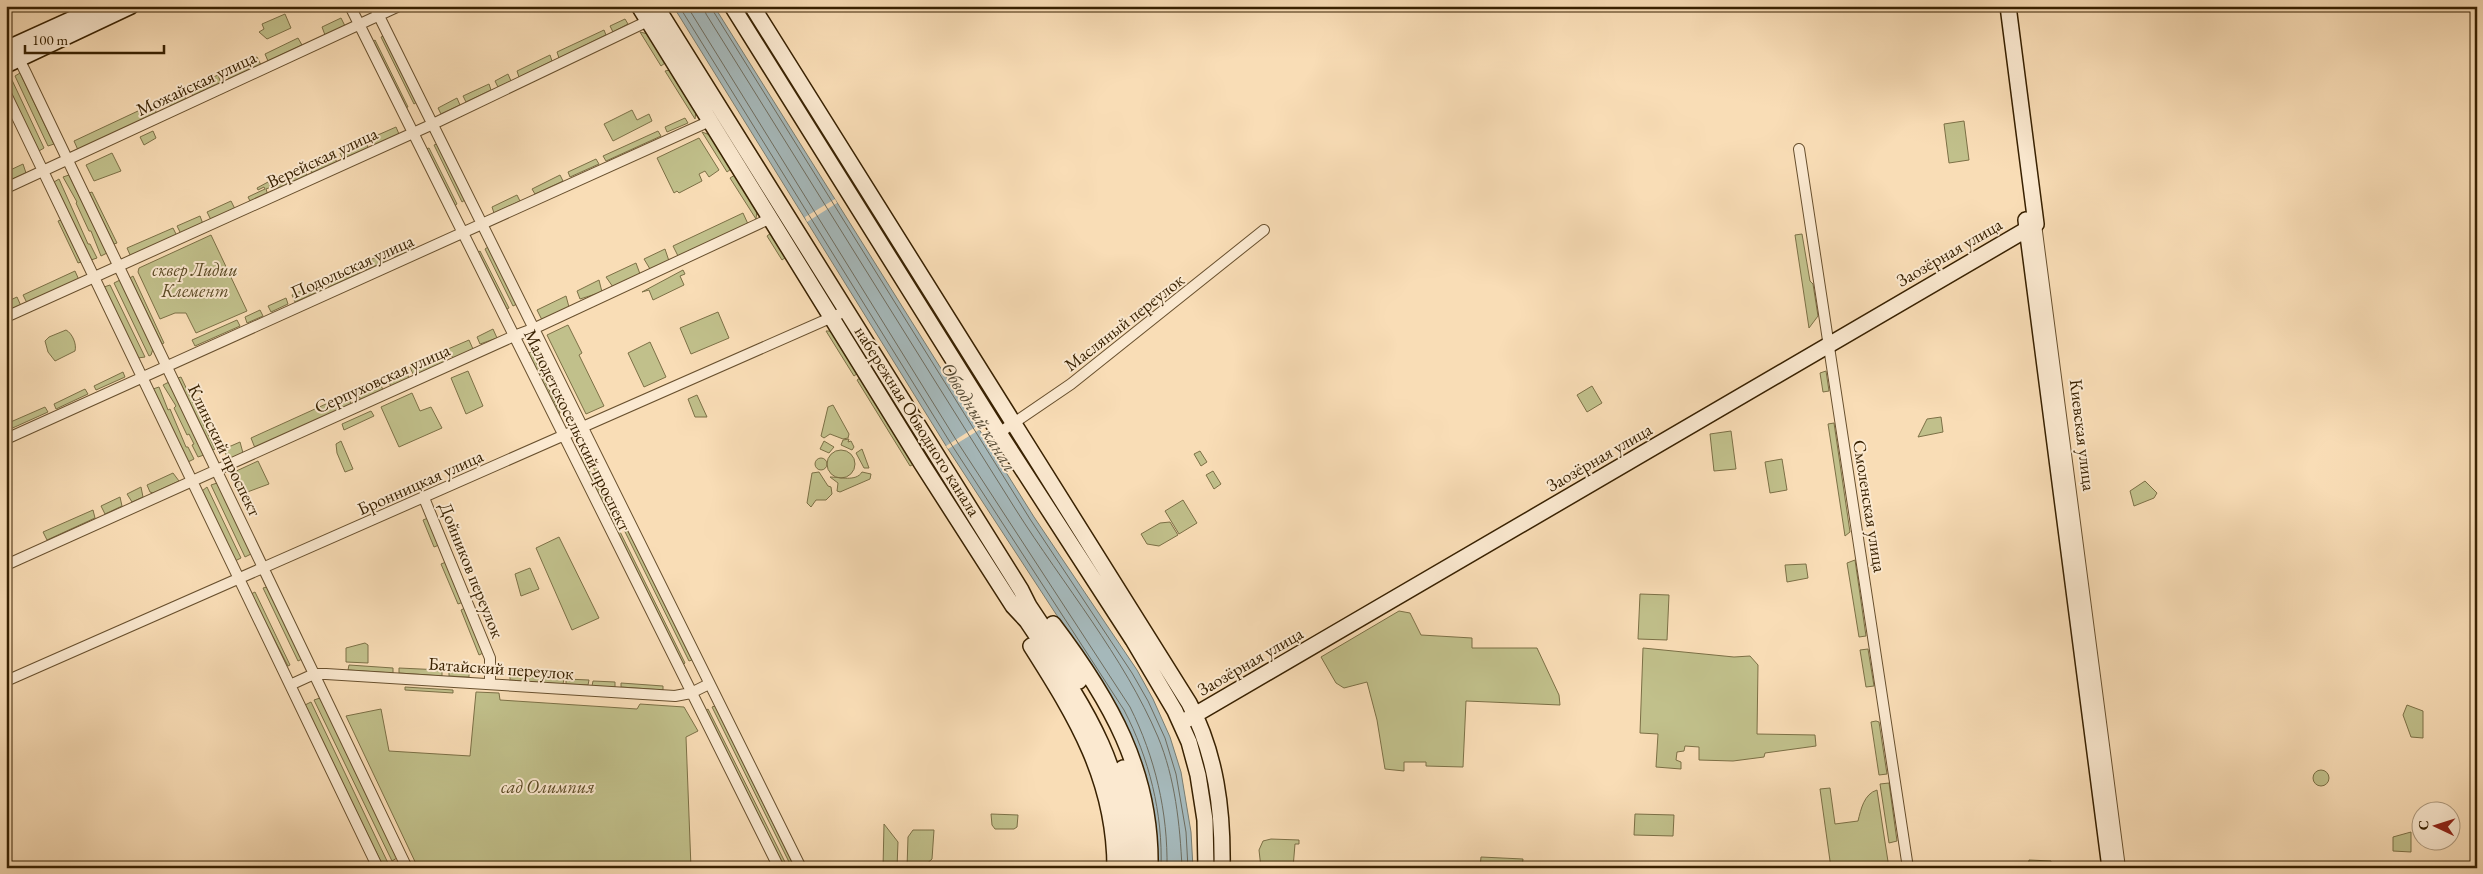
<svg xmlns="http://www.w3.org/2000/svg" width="2483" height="874" viewBox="0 0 2483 874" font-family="'EB Garamond',serif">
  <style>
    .green { fill: #c1c08b; stroke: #7c7046 }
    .water { fill: #a5b8ba; stroke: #797c70 }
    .pier { fill: #f9ddb6 }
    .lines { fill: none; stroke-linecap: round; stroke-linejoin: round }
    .shore { stroke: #6e6c5e; stroke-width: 1 }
    .street-casing { stroke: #68502e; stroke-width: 12 }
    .secondary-casing { stroke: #382101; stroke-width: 18 }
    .street { stroke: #fbe9d0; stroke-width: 10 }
    .secondary { stroke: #fbe9d0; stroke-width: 15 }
    .labels { text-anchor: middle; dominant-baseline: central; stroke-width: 4; stroke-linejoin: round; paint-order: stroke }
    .street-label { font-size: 18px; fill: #382101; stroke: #fbe9d0 }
    .park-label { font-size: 18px; font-style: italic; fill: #5a4924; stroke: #fbe9d0 }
    .water-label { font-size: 19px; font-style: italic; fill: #594e38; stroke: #fbe9d0 }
  </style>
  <rect width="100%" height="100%" fill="#f9ddb6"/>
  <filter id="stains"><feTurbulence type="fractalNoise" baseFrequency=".004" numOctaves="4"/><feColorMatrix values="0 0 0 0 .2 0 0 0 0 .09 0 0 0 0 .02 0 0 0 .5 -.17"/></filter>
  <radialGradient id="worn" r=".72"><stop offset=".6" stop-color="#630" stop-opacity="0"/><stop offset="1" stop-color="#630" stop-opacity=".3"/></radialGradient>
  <path class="green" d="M285,14L291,28L267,39L259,32L264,29L262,24Z
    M341,18L345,26L325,35L322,27Z
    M625,19L628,24L613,32L610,26Z
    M604,30L606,35L559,58L557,52Z
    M640,32L648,34L665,63L661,66Z
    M384,36L417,102L414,104L381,37Z
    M298,38L302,45L268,61L265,54Z
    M375,40L408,107L405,108L372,42Z
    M550,55L552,61L519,77L517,71Z
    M257,57L261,65L229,79L225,72Z
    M670,70L696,111L695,119L665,71Z
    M20,73L54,144L48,146L15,76Z
    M508,74L511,81L498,87L495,81Z
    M218,75L221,83L193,96L189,88Z
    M11,78L44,148L39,151L6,83Z
    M489,84L491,90L466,102L463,96Z
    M182,90L186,99L171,106L164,99Z
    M457,98L460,105L441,114L438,108Z
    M155,103L156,114L78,150L74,141Z
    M632,110L637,120L649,114L652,121L613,141L604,124Z
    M685,118L688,123L667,132L665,127Z
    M1964,121L1969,160L1949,163L1944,124Z
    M396,127L399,134L375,145L371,138Z
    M153,131L156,138L144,145L140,137Z
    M658,131L661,136L606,161L603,156Z
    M702,132L710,135L731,169L727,172Z
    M699,138L719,170L709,177L705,171L699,174L702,181L679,193L677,191L674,193L657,158Z
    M366,141L368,148L343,160L340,153Z
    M437,144L465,200L462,202L434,145Z
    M429,148L457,204L454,206L426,149Z
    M112,153L121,171L94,181L86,165Z
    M334,155L337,163L312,174L309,166Z
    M596,159L599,164L570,177L568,172Z
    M23,164L26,173L6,182V172Z
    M305,171L307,176L279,189L276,184Z
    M69,175L107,253L101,256L91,231H89L76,203L77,202L63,177Z
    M560,175L563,181L535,194L532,189Z
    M735,175L757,211L756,219L730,178Z
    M59,179L88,244H90L97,258L91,260L54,182Z
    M268,182L271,187L266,189L268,195L251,203L248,197L265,189L264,187L258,190L257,188Z
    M92,192L117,243L114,244L89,193Z
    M517,195L520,201L494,213L492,207Z
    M231,201L235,209L211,220L207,212Z
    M743,213L748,224L678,256L673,246Z
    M200,216L203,224L181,234L177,226Z
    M61,220L81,262L78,263L58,221Z
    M173,228L177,236L131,257L127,248Z
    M771,233L786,257L782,260L767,236Z
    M1802,234L1810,281L1813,284L1818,316L1809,328L1795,235Z
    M211,235L247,311L196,333L186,313H175L160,319L138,272L139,268Z
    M411,243L414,249L395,257L392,251Z
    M488,247L517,304L513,306L485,249Z
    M665,249L669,261L650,269L644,259Z
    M480,251L509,308L505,310L477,253Z
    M383,254L386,261L366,270L363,263Z
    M636,263L640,274L613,287L606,277Z
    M357,266L360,273L329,287L326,280Z
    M683,270L685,274L680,276L684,285L653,300L649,290L642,292Z
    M75,271L79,280L27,303L23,295Z
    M133,276L164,343L162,344L130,278Z
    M120,280L153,349L151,355L149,356L114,283Z
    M599,280L602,292L580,299L577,291Z
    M319,283L322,290L295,302L292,295Z
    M110,285L145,357L138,358L104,287Z
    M566,296L569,307L542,320L537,310Z
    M17,297L21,306L6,312V302Z
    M286,298L288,304L271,312L268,306Z
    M260,310L263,316L247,323L245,317Z
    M718,312L729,338L691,354L680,328Z
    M237,320L240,326L195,346L192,340Z
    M568,325L582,353L579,355L604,406L586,414L547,335Z
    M493,329L497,338L480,344L477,337Z
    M66,330C72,333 77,344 75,351L55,361L48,352L45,341L49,337Z
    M826,331H831L858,373L854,376Z
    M469,340L473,349L454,358L452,357L448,349Z
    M650,342L666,377L644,387L628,353Z
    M538,349L568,409L565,411L535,350Z
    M443,352L446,359L445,362L414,376L410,367Z
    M531,352L560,413L558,414L527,354Z
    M405,369L409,378L391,386L386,378Z
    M468,371L483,406L466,414L451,378Z
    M1826,371L1829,391L1823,392L1820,373Z
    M123,372L125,377L96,390L94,386Z
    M181,377L215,449L213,450L178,378Z
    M860,378L914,464L910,466L857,380Z
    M379,381L383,390L361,400L355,391Z
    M169,382L204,455L198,457L192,445L194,444L189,434L187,435L174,408L176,406L163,385Z
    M1592,386L1602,403L1587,412L1577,395Z
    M159,387L168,410L170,409L186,447H188L194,459L188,462L153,389Z
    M85,389L88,394L56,409L54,404Z
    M412,393L420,411L431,407L442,428L399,447L381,407Z
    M348,394L351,404L255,448L251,438Z
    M697,395L707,417H695L688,399Z
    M833,405L849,434L848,438L843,439L830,434L824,438L821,436L828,407Z
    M45,407L48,412L6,431V424Z
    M371,411L374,416L344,430L342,424Z
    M1941,417L1943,432L1918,437L1927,419Z
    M1834,423L1850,532L1845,536L1828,424Z
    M1731,431L1736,469L1714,471L1710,434Z
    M849,439L848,442L851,441L854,447L852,450L841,445L843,440Z
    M341,441L353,469L345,472L337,453L336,444Z
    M824,441L834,447L829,453L820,449Z
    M240,442L243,453L228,460L224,449Z
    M862,449L869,468H864L856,453Z
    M827 464a14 14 0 1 1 28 0a14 14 0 1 1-28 0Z
    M1200,451L1207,462L1201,466L1194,454Z
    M590,453L692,660L689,661L587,455Z
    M583,457L685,663L683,665L580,458Z
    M815 464a6 6 0 1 1 12 0a6 6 0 1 1-12 0Z
    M1782,459L1787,490L1770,493L1765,462Z
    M258,461L269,484L242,494L232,473Z
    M1213,471L1221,484L1214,489L1206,475Z
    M819,472L828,486L831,487L832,494L826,500H816L811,507L807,503L812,473Z
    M862,472L871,474L870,479L840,492L837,491L838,483L830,477C840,477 856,482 862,472Z
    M173,473L179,481L153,493L150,492L147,485Z
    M2145,481L2157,493L2154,498L2134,506L2130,491Z
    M217,483L251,554L245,557L211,485Z
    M141,487L143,497L132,502L127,494Z
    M207,487L241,558L235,561L202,491Z
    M120,497L122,506L105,514L101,506Z
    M1183,500L1197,523L1179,534L1165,511Z
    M93,510L95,518L47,540L43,532Z
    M428,518L439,545L434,547L423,520Z
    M1170,522L1178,535L1159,546L1147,544L1141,534L1160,523Z
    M559,537L599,618L572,630L536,548Z
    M1855,560L1866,636L1859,637L1847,563Z
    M446,562L463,602L458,604L441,564Z
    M1806,564L1808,578L1787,582L1785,565Z
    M530,568L539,589L521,596L515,574Z
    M267,587L302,659L298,661L263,588Z
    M255,592L290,665L288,666L251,594Z
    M1640,594L1669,595L1667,640L1638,639Z
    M465,608L483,653L479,655L461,610Z
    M1399,611L1410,613L1421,635L1472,638V648H1537L1559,695L1560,705L1466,701L1463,767L1426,766V762H1404V771L1385,769L1377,720L1367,682L1344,688L1336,683L1321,657Z
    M365,643L368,645V663L346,662V648Z
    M1643,648L1734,657L1750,656L1758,665L1757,734L1815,735L1816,746L1765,753L1764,757L1733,761L1699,760V747L1685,746L1684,751L1677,752L1676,760L1681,762V769L1656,767L1658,734L1640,733Z
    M1868,649L1874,686L1866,687L1860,650Z
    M349,665L393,668V673L348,670Z
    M399,668L442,670V676L399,673Z
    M449,670L469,672V677L449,676Z
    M510,675L564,679L563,684L510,680Z
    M566,679L589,680L588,685L566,684Z
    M593,681L615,682V687L592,686Z
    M621,683L663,686V690L621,687Z
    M405,687L453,690V693L405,690Z
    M476,692L499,693L500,700L637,709L640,704L684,707L698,731L686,737L691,868H418L346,716L381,709L389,751L470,756Z
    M320,698L397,858L392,861L314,700Z
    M311,702L388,863L383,866L305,705Z
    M2407,705L2423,711V738L2411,737L2403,715Z
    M715,706L795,868H792L712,707Z
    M708,709L788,868H784L705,711Z
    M1876,721L1879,722L1887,774L1879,775L1871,722Z
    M2313 778a8 8 0 1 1 16 0a8 8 0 1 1-16 0Z
    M1889,783L1897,841L1889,843L1880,784Z
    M1830,788L1835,824L1858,821C1861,809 1864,794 1877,790L1889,868H1831L1820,789Z
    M991,814L1018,815L1017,827L1014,829H995L992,825Z
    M1635,814L1674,815L1673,836L1634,835Z
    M884,824L898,842L897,868H883Z
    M913,830H934L932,859L922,868H907L908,837Z
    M2411,832V852L2393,851V837Z
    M1271,839L1299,840V844H1295L1293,868H1261L1259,850L1263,841Z
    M1481,857L1523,859L1522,868H1480Z
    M2029,860L2051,861V868H2028Z"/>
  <path class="water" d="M673,6H714L1034,517L1137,670L1153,699L1170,737L1181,772L1191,832L1193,868H1156L1142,767L1120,712L948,449Z"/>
  <path class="pier" d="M835,199L837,203L807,222L805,217Z
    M977,426L979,430L948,449L946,446Z"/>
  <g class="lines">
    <path class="shore" d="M679,6L953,447L1124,710C1149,758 1163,813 1161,868
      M687,6L958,443L1130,707C1155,757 1168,812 1167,868
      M704,6L706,14C809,179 912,345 1016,510C1063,584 1124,657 1158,737C1175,778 1180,824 1182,868
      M710,6L1030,519L1132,673L1148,701L1165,738L1176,774L1186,832L1188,868"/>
    <defs>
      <path id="street" d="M350,6L779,868
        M374,6L801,868
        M15,57L19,59L26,73L407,868
        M6,94L378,868
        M1799,149L1908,868
        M6,188L399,6
        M2036,224L2120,868
        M6,317L433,124L648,21
        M999,433L1071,384L1264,230
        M6,439L710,121
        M424,498L490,658V684
        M6,565L514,336L533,329L771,218
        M6,681L846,311
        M290,685L314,674H326L675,696L691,693L709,684"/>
      <path id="secondary" d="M639,6L922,464L1013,606L1027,621C1081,702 1128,765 1127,868
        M656,6L1021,590L1029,606L1079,681
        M732,6L999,433L1133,640L1175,711L1189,742L1198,775L1205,820L1206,868
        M752,6L1189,703C1216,754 1223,810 1222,868
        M6,49L101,6
        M6,65L131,6
        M2026,220L2110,868
        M1053,624C1109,698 1152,771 1150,868
        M1031,646C1076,717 1115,780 1115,868
        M1181,723L2036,224L2008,6
        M1123,768L1133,811L1137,868"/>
    </defs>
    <use href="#street" class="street-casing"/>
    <use href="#secondary" class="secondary-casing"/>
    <use href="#street" class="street"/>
    <use href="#secondary" class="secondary"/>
  </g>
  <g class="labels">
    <g class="street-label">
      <text transform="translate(196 83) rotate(-25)">Можайская улица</text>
      <text transform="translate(322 157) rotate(-25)">Верейская улица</text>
      <text transform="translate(1949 252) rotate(-30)">Заозёрная улица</text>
      <text transform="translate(352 266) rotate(-24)">Подольская улица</text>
      <text transform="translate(1124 322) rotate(-38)">Масляный переулок</text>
      <text transform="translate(382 378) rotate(-24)">Серпуховская улица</text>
      <text transform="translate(918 421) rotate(58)">набережная Обводного канала</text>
      <text transform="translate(578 430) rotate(64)">Малодетскосельский проспект</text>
      <text transform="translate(2083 435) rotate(83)">Киевская улица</text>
      <text transform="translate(225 450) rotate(64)">Клинский проспект</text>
      <text transform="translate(1599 457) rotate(-30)">Заозёрная улица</text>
      <text transform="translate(420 482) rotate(-24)">Бронницкая улица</text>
      <text transform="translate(1870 506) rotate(81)">Смоленская улица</text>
      <text transform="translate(472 570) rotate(68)">Дойников переулок</text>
      <text transform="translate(1250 661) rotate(-30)">Заозёрная улица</text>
      <text transform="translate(501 668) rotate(4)">Батайский переулок</text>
    </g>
    <g class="park-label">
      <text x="195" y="269">сквер Лидии<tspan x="195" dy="21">Клемент</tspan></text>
      <text x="548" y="786">сад Олимпия</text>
    </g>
    <g class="water-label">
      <text transform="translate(979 417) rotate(58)">Обводный канал</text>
    </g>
  </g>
  <rect width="2483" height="874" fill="none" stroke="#f9ddb6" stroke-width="25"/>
  <rect x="8" y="8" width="2468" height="859" fill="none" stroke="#382101" stroke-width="2.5"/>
  <rect x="12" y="12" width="2458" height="849" fill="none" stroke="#382101"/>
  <g transform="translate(2436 826) rotate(274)"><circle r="24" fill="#fbe9d0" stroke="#ad997d"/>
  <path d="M0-4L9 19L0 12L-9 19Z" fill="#8f2418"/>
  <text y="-8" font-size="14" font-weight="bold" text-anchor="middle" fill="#382101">С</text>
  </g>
  <path d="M25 45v8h139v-8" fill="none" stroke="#382101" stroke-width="2.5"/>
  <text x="32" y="45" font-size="15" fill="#382101" stroke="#fbe9d0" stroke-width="4" paint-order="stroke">100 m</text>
  <rect width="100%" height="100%" filter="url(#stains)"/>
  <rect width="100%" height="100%" fill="url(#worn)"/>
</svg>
